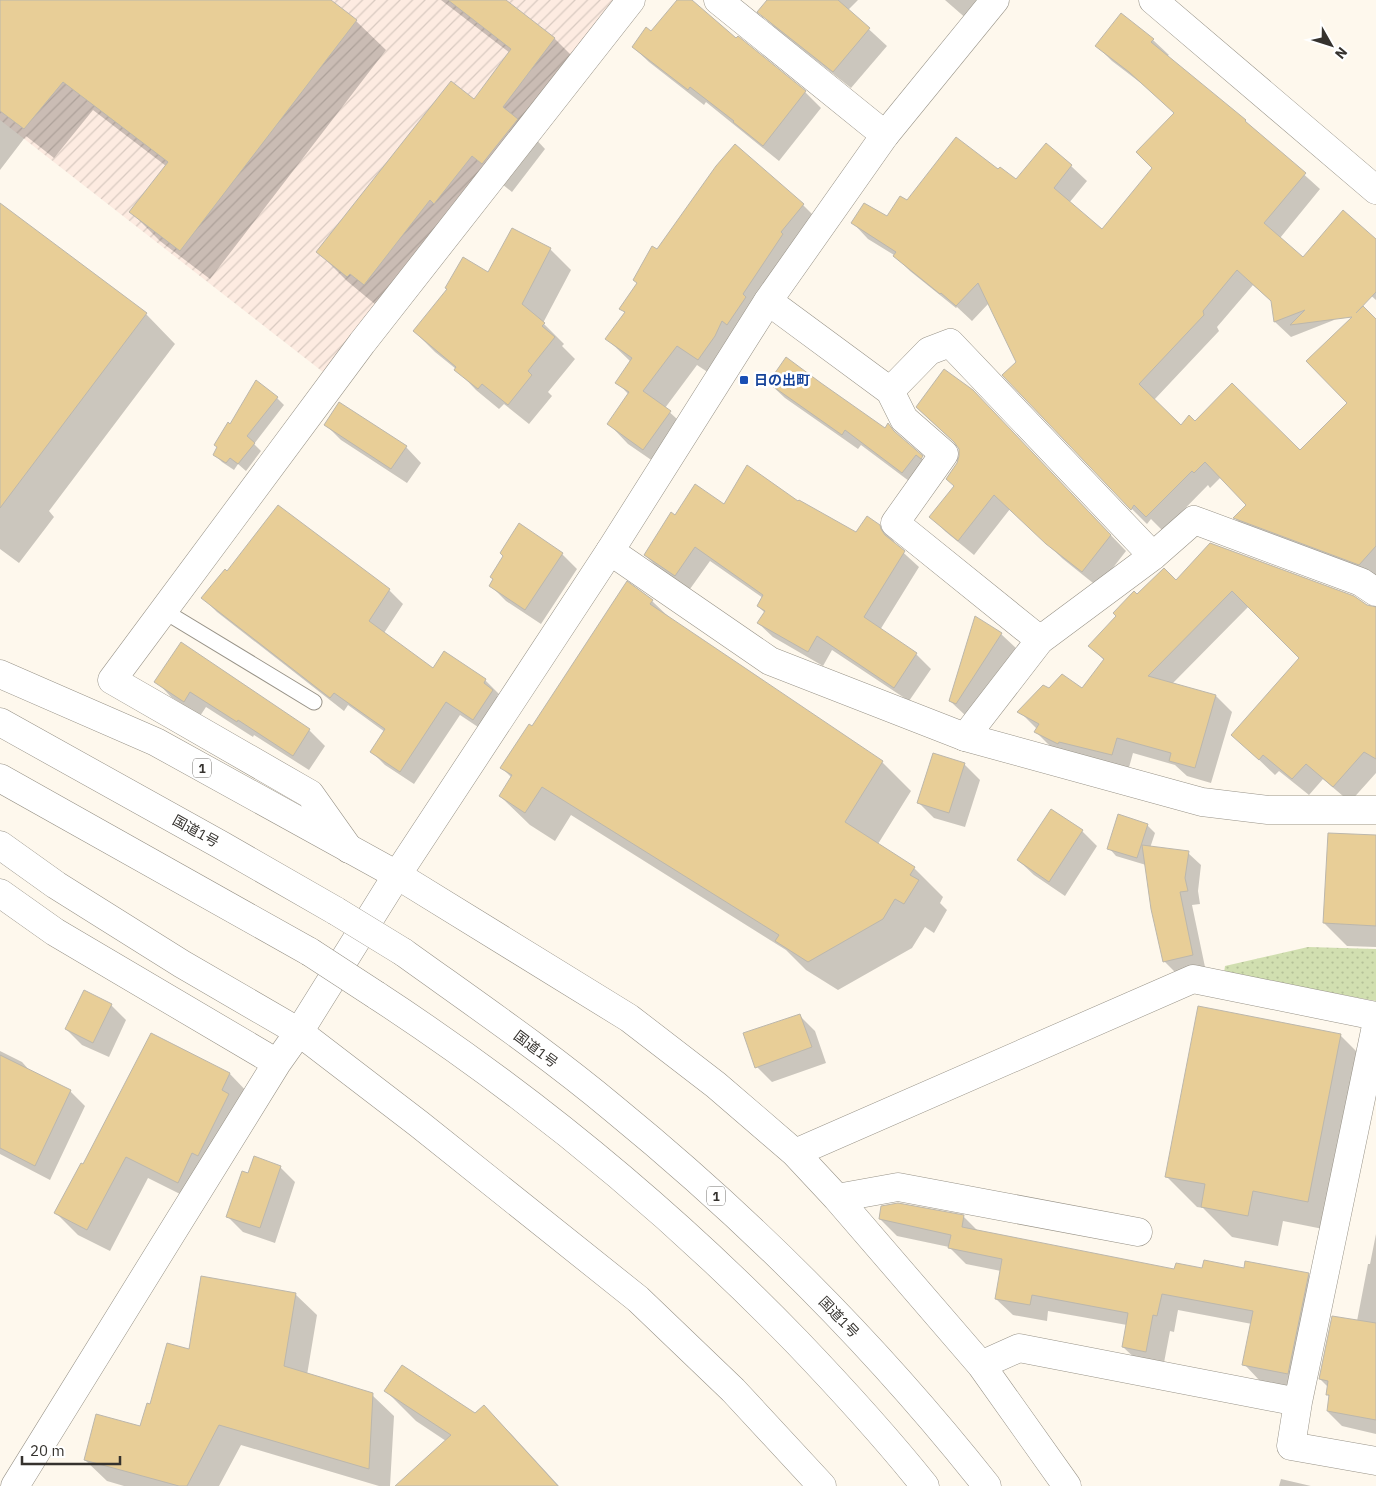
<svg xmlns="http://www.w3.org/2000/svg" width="1376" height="1486" viewBox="0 0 1376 1486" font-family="'IBM Plex Sans','Noto Sans JP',sans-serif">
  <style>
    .industrial { fill: url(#industrial-furrows) }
    .park { fill: url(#park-dots) }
    .shadow { fill: #0003 }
    .building { fill: #e8ce97; stroke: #bcb7ac; fill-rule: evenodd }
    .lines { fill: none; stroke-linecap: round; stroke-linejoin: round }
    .lane-casing { stroke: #989388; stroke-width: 17 }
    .street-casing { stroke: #989388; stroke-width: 29 }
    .secondary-casing { stroke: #989388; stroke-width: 29 }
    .highway-casing { stroke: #989388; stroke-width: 29 }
    .lane { stroke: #fff; stroke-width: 15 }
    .street { stroke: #fff; stroke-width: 28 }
    .secondary { stroke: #fff; stroke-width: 28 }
    .highway { stroke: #fff; stroke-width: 28 }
    .highway-bridge-casing { stroke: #989388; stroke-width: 29; stroke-linecap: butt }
    .highway-bridge { stroke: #fff; stroke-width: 28 }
    .transit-dot { fill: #1a4fb4; stroke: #fff; stroke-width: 2 }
    .labels { text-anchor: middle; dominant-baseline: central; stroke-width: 5; stroke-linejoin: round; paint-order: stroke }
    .shield { fill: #fff; stroke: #72706d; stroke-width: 1 }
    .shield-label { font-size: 12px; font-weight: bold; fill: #35322e }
    .transit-label { font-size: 14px; font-weight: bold; fill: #164399; stroke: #fff; text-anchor: start }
    .street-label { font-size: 14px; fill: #35322e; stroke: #fff }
  </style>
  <defs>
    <pattern id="industrial-furrows" width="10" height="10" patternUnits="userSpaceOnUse" patternTransform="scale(1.25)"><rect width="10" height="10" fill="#fdebe1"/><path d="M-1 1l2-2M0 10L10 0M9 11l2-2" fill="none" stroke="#d9cac1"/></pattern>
    <pattern id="park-dots" width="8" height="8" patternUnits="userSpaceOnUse" patternTransform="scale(1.25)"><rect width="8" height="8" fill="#d1dfb0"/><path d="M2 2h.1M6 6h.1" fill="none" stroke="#b4c098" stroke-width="1.8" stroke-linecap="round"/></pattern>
  </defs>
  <rect width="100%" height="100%" fill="#fef8ed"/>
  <path class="industrial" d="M0,0H613L323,372L0,120Z"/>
  <path class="park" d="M1308,947L1376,949V1001L1224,973L1225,966Z"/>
  <path class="shadow" d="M0,0H329L356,21L386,50L210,279L160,241L131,212L166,166L93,110L54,158L26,136L0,170Z
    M441,0H504L554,38L583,67L532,135L545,149L512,192L502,184L376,305L347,281L318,252L474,100L510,53Z
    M678,0H690L736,40L738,38L805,92L821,108L779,161L706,102L704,105L649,62L633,47L652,32Z
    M768,0H858L848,10L887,46L851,88L776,29L759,12Z
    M945,0H993L976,27Z
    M1153,40L1169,55L1167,56L1245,121L1320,189L1280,238L1303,259L1376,241V300L1351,278L1322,308L1334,320L1291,337L1275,322L1273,302L1253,285L1217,327L1219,331L1154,400L1181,426L1195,423L1300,452L1348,403L1376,363V578L1250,533L1235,518L1247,505L1221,477L1210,488L1208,485L1163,531L1151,519L1147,524L1132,509L1018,362L989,303L972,321L957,307L956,308L910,271L894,255L868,239L853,223L887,218L907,202L999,170L1016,181L1071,166L1087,181L1069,203L1102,231L1154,168L1175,113L1146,87L1112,61L1097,46Z
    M735,146L803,205L823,225L718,379L697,365L665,408L690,431L663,468L628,444L609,424L629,395L617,382L631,362L607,339L625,313L621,308L638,283L657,250Z
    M0,204L146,314L175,344L49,511L54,517L19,563L0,549Z
    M550,249L571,270L543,323L564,344L562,346L575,359L548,392L552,396L529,424L504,404L499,409L476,390L456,369L435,352L414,331L489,274Z
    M769,383L885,429L889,425L905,443L938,473L917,487L861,445L858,449L785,398Z
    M277,398L284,405L254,444L261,451L246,471L238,464L234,470L222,462L214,454L231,426Z
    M917,407H988L1126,551L1098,587L1063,559L1010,509L974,555L946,532L931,517L955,486L958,463L961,457L960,448Z
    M326,425L406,447L421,463L407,483L341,440Z
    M799,503L856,533L879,526L894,541L895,545L919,567L880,630L916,654L931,669L909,701L832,650L823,666L773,637L758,623L765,613L758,606L763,598L710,561L690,589L660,570L645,555L675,517L724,506Z
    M278,506L389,590L403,604L384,633L433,670L485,680L499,694L497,696L506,704L487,733L460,715L414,784L385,765L372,752L385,732L348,705L344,711L217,612L203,598L227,572Z
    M562,554L577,569L541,624L506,601L490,585Z
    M1176,581L1376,609V773L1350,802L1323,779L1309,795L1279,771L1275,775L1233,735L1300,658L1249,606L1172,684L1216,696L1232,712L1211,783L1187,776L1175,765L1133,753L1128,771L1052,748L1036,732L1037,729L1019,711L1049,690L1082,689L1104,660L1090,646L1137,596Z
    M652,601L673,621L882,762L911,791L878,844L914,868L943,897L940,903L947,910L934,933L925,927L912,948L838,990L806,970L786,950L571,815L555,841L530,825L500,796L512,778L502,768L532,728Z
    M1001,634L1017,649L966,716L950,701Z
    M181,644L309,730L325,746L309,770L254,735L253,737L206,707L200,716L171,697L156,681Z
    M964,764L980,780L965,827L934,818L919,803Z
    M1147,825L1155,833L1150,848L1188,853L1201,865L1198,891L1200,904L1192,905L1205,967L1177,974L1164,961L1146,865L1116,856L1109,848Z
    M1082,831L1097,846L1065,896L1034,875L1018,860Z
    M1376,836V947L1347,946L1324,923Z
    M111,1005L126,1020L109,1057L82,1045L66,1029Z
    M799,1015L815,1031L826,1063L772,1082L757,1067Z
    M152,1034L230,1074L251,1096L200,1204L148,1178L110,1251L78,1235L56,1213L83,1165Z
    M1340,1035L1370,1065L1338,1232L1283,1221L1278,1246L1232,1237L1203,1208L1197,1207L1166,1176Z
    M0,1051L22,1062L31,1072L70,1091L85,1106L50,1180L0,1154Z
    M280,1167L295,1182L275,1243L243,1232L228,1217Z
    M963,1216L978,1231L1175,1270L1246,1269L1308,1275L1325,1291L1304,1390L1260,1381L1244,1364L1252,1324L1178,1310L1174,1332L1170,1331L1163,1368L1140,1363L1123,1347L1127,1325L1048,1311L1047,1321L1013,1315L996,1299L1001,1271L966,1264L949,1247L897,1236L880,1219Z
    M1376,1234V1434L1342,1426L1328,1412L1330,1397L1327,1394L1328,1387L1320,1379L1357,1321L1368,1264H1370Z
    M295,1294L317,1315L307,1375L372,1395L394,1416L390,1486H379L241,1445L219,1486H124L107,1481L85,1460L141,1428L151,1406L190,1351Z
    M386,1391L475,1414L484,1406L513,1436L559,1486H397L446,1441L416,1421Z
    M1281,1479L1311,1486H1279Z"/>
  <path class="building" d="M0,0H331L357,20L180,251L129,212L168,162L63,82L24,129L0,111Z
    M448,0H506L555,38L503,107L518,119L482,164L472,156L434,204L430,200L364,285L350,274L347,277L316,252L451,81L474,99L511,49Z
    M677,0H692L736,38L738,36L806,91L763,146L733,122L734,121L690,87L688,90L632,47L646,27L651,31Z
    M767,0H838L870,28L833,72L757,12Z
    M1121,13L1154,39L1151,42L1246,120L1245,121L1306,173L1264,223L1303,257L1343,210L1376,239V292L1356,313L1363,306L1376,319V546L1359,565L1233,518L1246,505L1205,462L1194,473L1192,471L1146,517L1134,505L1131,510L1002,375L1016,362L978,283L956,306L941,293L940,294L893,256L896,252L851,223L864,203L887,216L900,196L907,200L956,137L998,169L1000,167L1016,179L1046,143L1072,165L1054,188L1102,229L1152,168L1136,152L1174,113L1129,72L1095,46ZM1237,270L1271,301L1274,322L1305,310L1290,325L1352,317L1306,361L1347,403L1300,450L1232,383L1195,421L1189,415L1181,425L1139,384L1204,315L1203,311Z
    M735,144L804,204L781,232L783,234L743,294L746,297L727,325L722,321L715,336L698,360L677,346L643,391L671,411L643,450L607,424L629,392L615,383L632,358L605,339L625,312L619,309L637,283L633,280L652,246L657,249L716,166Z
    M0,203L147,313L0,508Z
    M512,228L551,248L522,304L545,323L542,326L555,337L528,371L532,375L508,405L482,384L478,389L454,370L456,367L413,331L447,289L445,288L463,257L488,272Z
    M786,357L821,383L885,428L888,423L894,431L923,456L921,459L916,455L902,473L845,430L842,435L768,383Z
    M944,369L973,390L1111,535L1082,572L1046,544L994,495L958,541L929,517L954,486L946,479L957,463L959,456V449L954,442L916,407Z
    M256,380L278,397L247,436L255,443L238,464L230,458L226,463L213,455L217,447L214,445L228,422L230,424Z
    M339,402L407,446L391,469L324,425Z
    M747,465L798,501L799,500L856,532L867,516L880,525L881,529L885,535L905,551L864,617L917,653L894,688L817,636L808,652L757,623L765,611L757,606L763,595L695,547L675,576L644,555L671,512L675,515L695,484L724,504Z
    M278,505L390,589L369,621L433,668L444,651L486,679L484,683L493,690L473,720L446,702L400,772L370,752L385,729L334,693L330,698L201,598L225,569L227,571Z
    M519,523L563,553L525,610L489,586L493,579L490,577L503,556L500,553Z
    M1210,543L1354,596L1367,605L1376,607V759L1364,752L1333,787L1306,764L1292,779L1263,755L1259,760L1231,735L1299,658L1232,591L1148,676L1216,695L1195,768L1169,761L1171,753L1117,738L1112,755L1059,742L1058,744L1034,732L1039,724L1017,712L1043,685L1049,688L1062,674L1082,688L1104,659L1088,646L1116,616L1113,613L1134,591L1137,594L1164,568L1176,580Z
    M627,581L653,600L650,604L883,761L845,822L915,867L910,875L919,880L904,904L895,899L883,919L808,962L775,941L779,935L542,787L525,813L499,796L512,775L500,768L529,724L532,726Z
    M975,616L1002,633L956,704L949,701Z
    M181,642L310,729L293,756L238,720L237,722L190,692L184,702L154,682Z
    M933,753L965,763L949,813L917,803Z
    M1051,809L1083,830L1049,882L1017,860Z
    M1118,814L1148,824L1137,858L1107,849Z
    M1328,833L1376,835V926L1323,923Z
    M1142,845L1189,851L1185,878L1188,891L1180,892L1193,955L1163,962L1151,909Z
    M84,990L112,1004L93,1043L65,1029Z
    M1198,1006L1341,1034L1308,1202L1253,1191L1248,1216L1201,1207L1205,1184L1165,1177Z
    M800,1014L812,1047L755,1068L743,1033Z
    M151,1033L230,1073L222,1090L229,1094L198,1156L192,1153L178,1183L126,1157L87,1230L54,1213L81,1163L83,1164Z
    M0,1055L71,1090L35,1166L0,1148Z
    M254,1156L281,1166L260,1228L226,1217L242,1171L248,1173Z
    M898,1203L964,1215L962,1227L1174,1269L1176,1263L1202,1268L1204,1260L1244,1268L1245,1261L1309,1273L1288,1374L1242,1365L1253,1311L1162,1294L1157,1316L1153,1315L1146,1352L1122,1347L1128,1313L1032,1295L1030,1305L995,1299L1002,1259L948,1248L951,1235L879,1219L881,1206Z
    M201,1276L296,1293L284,1366L373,1393L369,1469L219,1425L187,1486H179L84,1460L96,1414L140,1426L147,1403L150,1404L167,1343L189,1349Z
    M1332,1316L1376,1323V1420L1327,1411L1329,1395H1326L1328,1381L1319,1379Z
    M402,1365L475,1413L484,1405L558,1486H395L451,1435L384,1391Z"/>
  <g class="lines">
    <defs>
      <path id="lane" d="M164,611L314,702"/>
      <path id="street" d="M718,0L885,135
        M768,301L890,391
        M610,551L770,661L965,737L1040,640L1153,556L1194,520L1361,582L1376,592
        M1040,640L895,523L944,454L904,419L890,391L929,351L950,343L1153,556
        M349,849L310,794L112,680L362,343L631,0
        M397,875L629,1018L716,1085L795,1153L837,1198L981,1365L1067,1486
        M0,893L55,932L277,1063
        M1376,1026L1298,1402L1291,1446L1376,1461
        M795,1153L1193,979L1376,1016
        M837,1198L898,1187L1138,1232
        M981,1365L1019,1348L1298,1402
        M15,1486L277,1063L299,1032L419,1124L638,1299L733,1390L822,1486"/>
      <path id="secondary" d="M1153,0L1376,190
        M965,737L1202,802L1268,810H1376
        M299,1032L397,875L610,551L768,301L885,135L995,0"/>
      <path id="highway" d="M0,674L156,742L397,875
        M0,722L221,845L336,911
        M0,778L310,952
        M0,845L56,885L182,964L299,1032
        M403,952C474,1003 547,1053 614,1109C751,1221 877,1347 987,1486
        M376,995C529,1095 669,1210 797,1342C841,1388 885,1436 925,1486"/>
    </defs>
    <use href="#lane" class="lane-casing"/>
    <use href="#street" class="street-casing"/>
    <use href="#secondary" class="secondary-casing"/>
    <use href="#highway" class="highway-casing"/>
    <use href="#lane" class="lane"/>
    <use href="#street" class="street"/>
    <use href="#secondary" class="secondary"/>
    <use href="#highway" class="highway"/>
    <defs>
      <path id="highway-bridge" d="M336,911L403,952
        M310,952L376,995"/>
    </defs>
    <use href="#highway-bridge" class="highway-bridge-casing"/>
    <use href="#highway-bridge" class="highway-bridge"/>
  </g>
  <rect class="transit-dot" x="739" y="375" width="10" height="10" rx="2.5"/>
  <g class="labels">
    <g class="shield">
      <rect x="193" y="758.5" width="18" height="19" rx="4"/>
      <rect x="707" y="1186.5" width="18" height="19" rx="4"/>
    </g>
    <g class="shield-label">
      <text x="202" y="768">1</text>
      <text x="716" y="1196">1</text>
    </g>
    <g class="transit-label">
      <text x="754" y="380">日の出町</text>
    </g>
    <g class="street-label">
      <text transform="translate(196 831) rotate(29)">国道1号</text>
      <text transform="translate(536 1049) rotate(37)">国道1号</text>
      <text transform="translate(839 1317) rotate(46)">国道1号</text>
    </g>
  </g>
  <g transform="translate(1331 45) rotate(129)" stroke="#ffffff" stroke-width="4" paint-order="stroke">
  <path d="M0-4L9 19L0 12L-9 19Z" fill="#35322e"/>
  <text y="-8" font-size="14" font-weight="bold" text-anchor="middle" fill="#35322e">N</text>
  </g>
  <path d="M22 1456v8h98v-8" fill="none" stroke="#35322e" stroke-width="2.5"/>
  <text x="30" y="1456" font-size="15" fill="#35322e" stroke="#ffffff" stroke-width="4" paint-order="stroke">20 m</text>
</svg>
